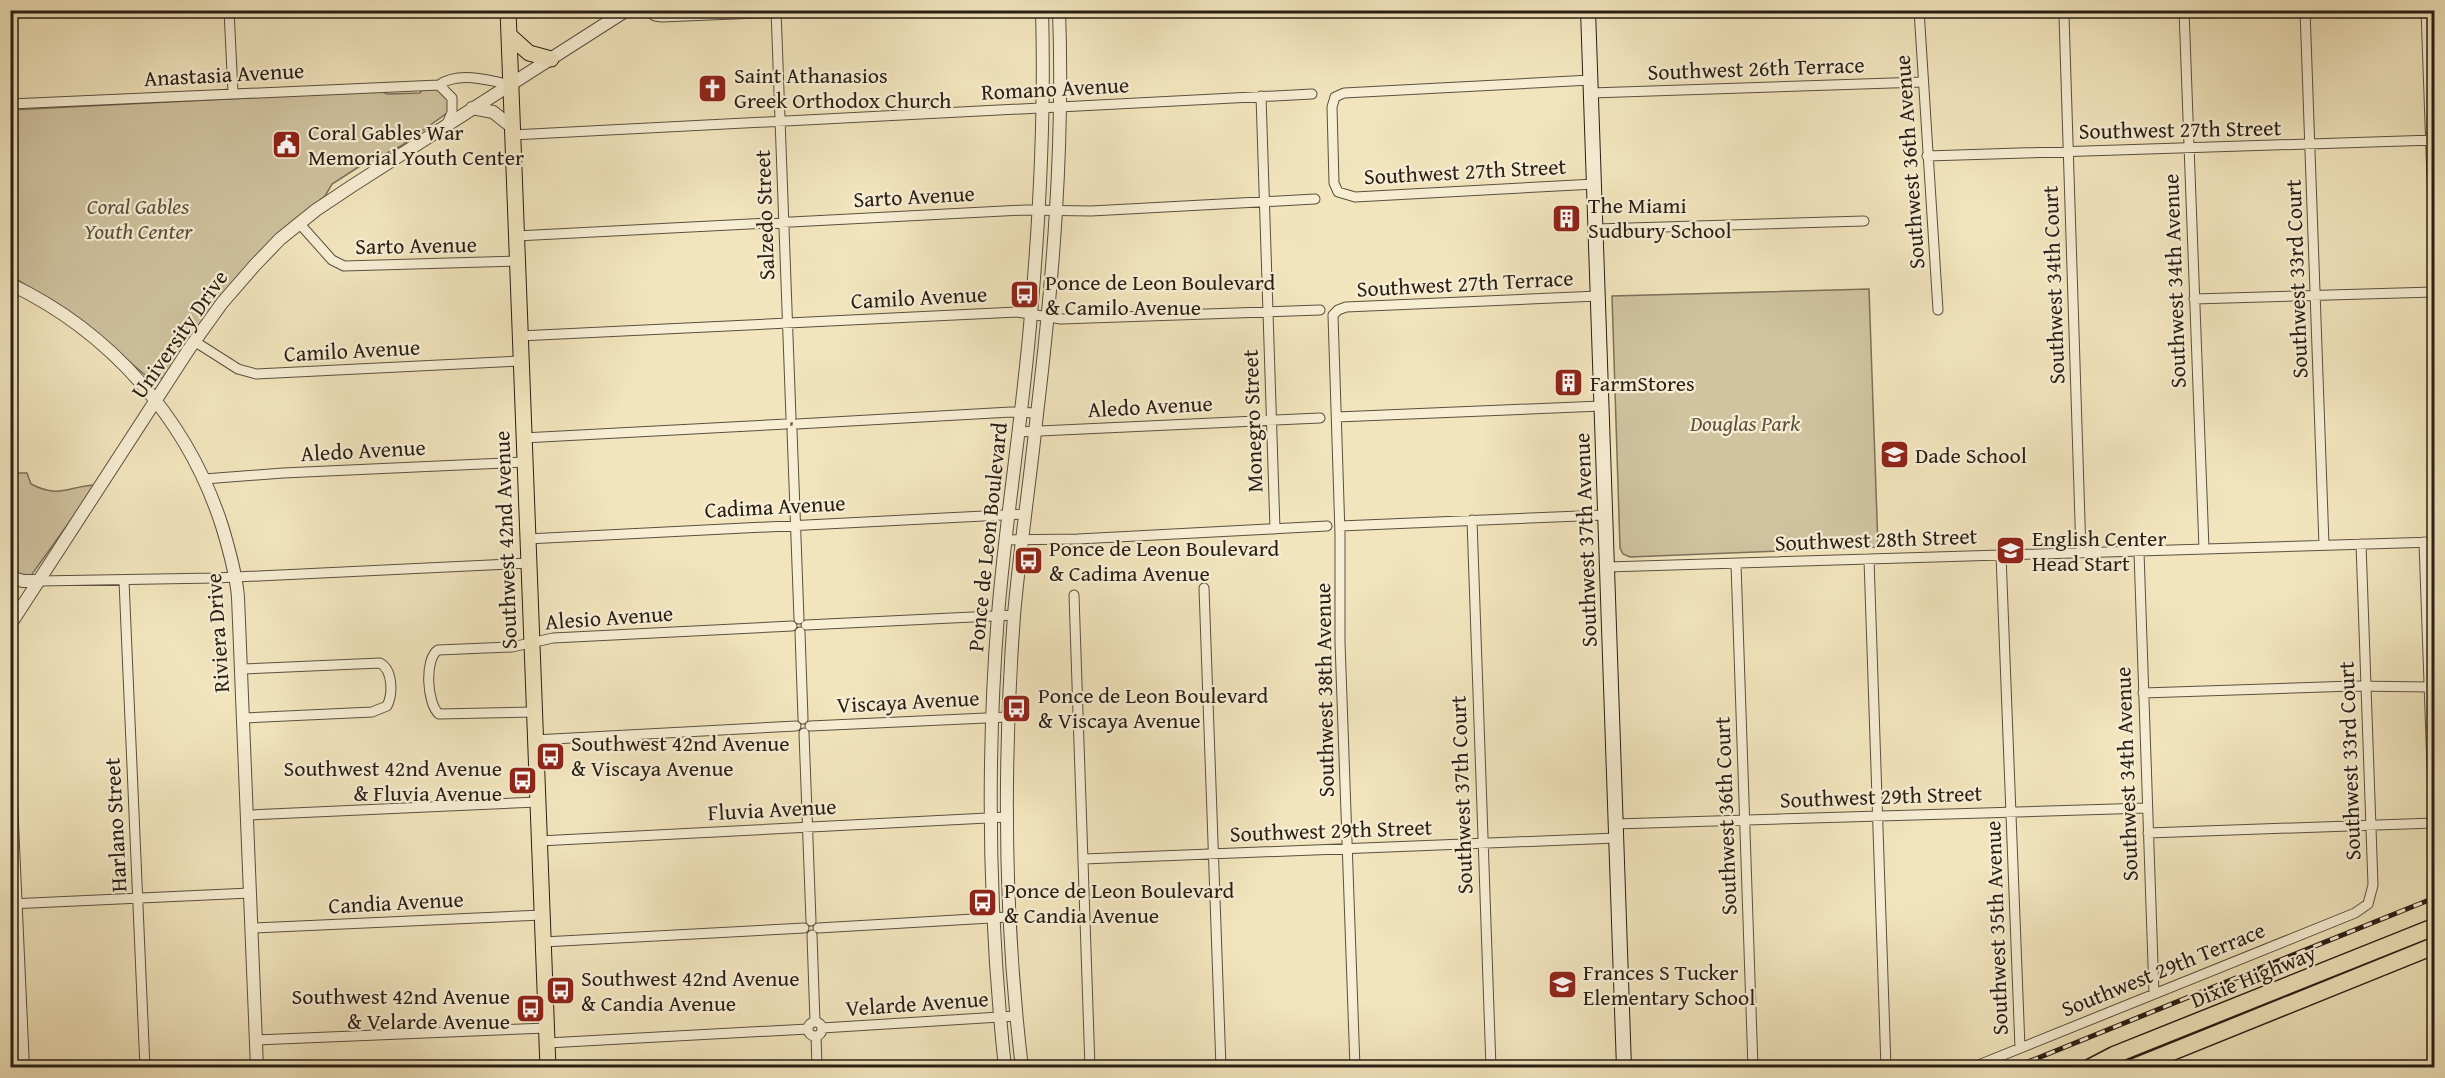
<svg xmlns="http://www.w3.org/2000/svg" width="2445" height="1078" viewBox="0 0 2445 1078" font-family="'Gentium Book Plus',serif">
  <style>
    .green { fill: #d0c3a0; stroke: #7c705a; stroke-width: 1.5 }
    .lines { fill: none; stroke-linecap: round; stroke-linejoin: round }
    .minor-casing { stroke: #5a503f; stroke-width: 11 }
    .tertiary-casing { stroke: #5a503f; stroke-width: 14 }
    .secondary-casing { stroke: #281e15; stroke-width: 16 }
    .primary-casing { stroke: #281e15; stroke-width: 17 }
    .trunk-casing { stroke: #281e15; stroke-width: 19 }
    .minor { stroke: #f7eed4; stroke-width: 9 }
    .tertiary { stroke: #f7eed4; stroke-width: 12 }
    .secondary { stroke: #f7eed4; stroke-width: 14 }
    .primary { stroke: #f2e5bd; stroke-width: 15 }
    .trunk { stroke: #f2e5bd; stroke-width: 16 }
    .rail-casing { stroke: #281e15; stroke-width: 5 }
    .rail { stroke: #f7eed4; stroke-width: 3; stroke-dasharray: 9; stroke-linecap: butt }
    .labels { text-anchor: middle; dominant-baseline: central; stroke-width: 4.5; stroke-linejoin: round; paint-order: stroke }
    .street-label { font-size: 22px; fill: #281e15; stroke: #f7eed4 }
    .poi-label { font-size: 22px; fill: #281e15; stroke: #f7eed4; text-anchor: start }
    .park-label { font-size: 22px; font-style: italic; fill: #5a503f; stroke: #f7eed4 }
  </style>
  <rect width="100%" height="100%" fill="#f2e5bd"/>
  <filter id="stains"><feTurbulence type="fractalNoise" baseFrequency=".00333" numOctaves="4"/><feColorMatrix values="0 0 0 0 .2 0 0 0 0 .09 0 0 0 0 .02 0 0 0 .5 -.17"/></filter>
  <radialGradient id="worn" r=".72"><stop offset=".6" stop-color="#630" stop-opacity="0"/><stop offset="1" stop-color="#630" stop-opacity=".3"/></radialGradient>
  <path class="green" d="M423,88L440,89L450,101L447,113L401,146L357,168L332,184L325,196L286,227L163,378L150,379L74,315L11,276L10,110L381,91L387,94L420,93Z
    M1869,289L1878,547L1630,557L1623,554L1620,548L1612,296Z
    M10,473H27L31,484C60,499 68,486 96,485L30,577L11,572Z"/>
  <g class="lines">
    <defs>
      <path id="minor" d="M229,10L233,93
        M645,10L655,16L662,17L833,10
        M776,10L791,418
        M1919,10L1938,310
        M2184,10L2204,549
        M2305,10L2324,545
        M2426,10L2434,235
        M2064,16L2081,553
        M1591,80L1344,93L1335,97L1332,107L1334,183L1338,192L1355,197L1595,184
        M439,85L452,98V112L447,124
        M1591,93L1922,82
        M1261,96L1275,529
        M10,104L439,85C458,71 490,80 511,85
        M512,135L1312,94
        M1927,156L2434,140
        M299,223L332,260L344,266L516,261
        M1596,229L1864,221
        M516,236L1025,210L1091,211L1315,199
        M2194,299L2434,292
        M519,336L1017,312L1061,319L1320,310
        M194,341L238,369L256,374L520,361
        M1337,417L1601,406
        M797,424L1011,412L1038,413
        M792,430L799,619
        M1018,432L1320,418
        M523,438L786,424
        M204,479L283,473L524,462
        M1472,520L1491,1068
        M1340,526L1604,515
        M527,539L1025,514
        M1005,540L1078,539L1327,526
        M2424,542L2434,823
        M2139,552L2154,994
        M2001,555L2020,1048
        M1869,559L1886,1068
        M1736,564L1753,1068
        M1607,567L2434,542
        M39,581L215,578L529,563
        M124,581L145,1068
        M1204,588L1221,1068
        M1074,595L1090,1068
        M806,625L1014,615
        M800,632L803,719
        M242,669L380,663C393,670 393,694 387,706L372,712L244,718
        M2143,693L2353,686L2430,687
        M533,712L439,714C427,704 424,659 438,650L512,647L553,638L792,626
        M810,726L1008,717
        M804,733L811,921
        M534,740L796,726
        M248,815L537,802
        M1615,824L2147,808
        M2148,833L2434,823
        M539,841L1007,817
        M1084,859L1616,838
        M10,904L250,893
        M252,928L542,915
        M818,928L1008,917
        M812,935L815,1022
        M543,942L804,928
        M808 1029a7 7 0 1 1 14 0a7 7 0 1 1-14 0Z
        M822,1028L1016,1016
        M816,1036L817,1068
        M256,1040L547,1028
        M547,1043L808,1029
        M1355,1068L1340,642V534L1333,315L1338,310L1346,307L1598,296
        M1971,1068L2355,913L2368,904L2373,885L2361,544"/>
      <path id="tertiary" d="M472,108L493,112L512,127
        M10,284C111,332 188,420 222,526C229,549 236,573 238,597L257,1068
        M10,577L23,581H39
        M10,625L189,349L222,303L255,265L280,239L316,210L352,186L627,10
        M10,779L23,1068
        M10,1054L11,1068
        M1005,1068C989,917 986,767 998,615C1006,515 1023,415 1031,314C1040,212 1045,112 1042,10
        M1022,1068C1004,918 1003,766 1014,615C1020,548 1030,481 1037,414C1053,280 1064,146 1059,10"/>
      <path id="secondary" d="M1588,10L1624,1068"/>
      <path id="primary" d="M508,10L548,1068
        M509,35L529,53L551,59"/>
      <path id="trunk" d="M2089,1068L2114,1055L2434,927
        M2132,1068L2434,946"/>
    </defs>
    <use href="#minor" class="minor-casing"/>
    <use href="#tertiary" class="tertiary-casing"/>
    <use href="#secondary" class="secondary-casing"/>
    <use href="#primary" class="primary-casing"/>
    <use href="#trunk" class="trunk-casing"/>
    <use href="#minor" class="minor"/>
    <use href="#tertiary" class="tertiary"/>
    <use href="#secondary" class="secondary"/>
    <use href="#primary" class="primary"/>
    <use href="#trunk" class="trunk"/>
    <defs>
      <path id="rail" d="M2013,1068L2434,898"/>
    </defs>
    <use href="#rail" class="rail-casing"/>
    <use href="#rail" class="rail"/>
  </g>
  <defs>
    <symbol id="church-square" viewBox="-11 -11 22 22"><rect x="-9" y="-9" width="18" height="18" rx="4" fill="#8f2418" stroke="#f7eed4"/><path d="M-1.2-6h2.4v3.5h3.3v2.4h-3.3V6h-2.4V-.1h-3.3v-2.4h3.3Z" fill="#fff"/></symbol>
    <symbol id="civic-square" viewBox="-11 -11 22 22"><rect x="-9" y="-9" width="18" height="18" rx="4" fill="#8f2418" stroke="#f7eed4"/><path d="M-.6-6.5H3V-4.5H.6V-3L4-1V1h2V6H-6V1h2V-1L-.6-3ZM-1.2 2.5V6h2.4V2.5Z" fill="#fff"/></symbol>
    <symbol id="building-square" viewBox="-11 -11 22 22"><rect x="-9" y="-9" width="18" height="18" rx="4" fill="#8f2418" stroke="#f7eed4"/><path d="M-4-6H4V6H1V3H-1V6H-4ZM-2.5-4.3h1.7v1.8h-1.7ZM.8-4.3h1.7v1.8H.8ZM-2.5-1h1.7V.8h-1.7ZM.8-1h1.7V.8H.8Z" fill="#fff"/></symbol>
    <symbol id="bus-square" viewBox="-11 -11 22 22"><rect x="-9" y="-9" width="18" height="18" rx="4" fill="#8f2418" stroke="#f7eed4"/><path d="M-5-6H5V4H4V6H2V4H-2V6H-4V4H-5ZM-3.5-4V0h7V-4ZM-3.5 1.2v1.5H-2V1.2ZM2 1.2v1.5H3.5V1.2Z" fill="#fff"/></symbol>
    <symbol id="school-square" viewBox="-11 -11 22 22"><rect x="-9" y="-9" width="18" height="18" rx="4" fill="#8f2418" stroke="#f7eed4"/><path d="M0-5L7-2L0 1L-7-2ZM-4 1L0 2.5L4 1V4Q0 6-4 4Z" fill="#fff"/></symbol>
  </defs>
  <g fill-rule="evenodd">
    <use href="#church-square" x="696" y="72" width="33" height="33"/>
    <use href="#civic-square" x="270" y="128" width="33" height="33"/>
    <use href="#building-square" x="1550" y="202" width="33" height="33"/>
    <use href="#bus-square" x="1008" y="278" width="33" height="33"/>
    <use href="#building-square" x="1552" y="366" width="33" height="33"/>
    <use href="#school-square" x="1878" y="438" width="33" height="33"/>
    <use href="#school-square" x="1994" y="534" width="33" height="33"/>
    <use href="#bus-square" x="1012" y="544" width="33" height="33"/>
    <use href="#bus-square" x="1000" y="692" width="33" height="33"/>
    <use href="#bus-square" x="534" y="740" width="33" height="33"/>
    <use href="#bus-square" x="506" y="764" width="33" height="33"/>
    <use href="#bus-square" x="966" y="886" width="33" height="33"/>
    <use href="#school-square" x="1546" y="968" width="33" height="33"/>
    <use href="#bus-square" x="544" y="974" width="33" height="33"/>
    <use href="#bus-square" x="514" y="992" width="33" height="33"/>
  </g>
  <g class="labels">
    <g class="street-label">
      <text transform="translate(1756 68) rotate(-2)">Southwest 26th Terrace</text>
      <text transform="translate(224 74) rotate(-3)">Anastasia Avenue</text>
      <text transform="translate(1055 88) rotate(-3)">Romano Avenue</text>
      <text transform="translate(2180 129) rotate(-1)">Southwest 27th Street</text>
      <text transform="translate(1909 162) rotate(-94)">Southwest 36th Avenue</text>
      <text transform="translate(1465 171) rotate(-3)">Southwest 27th Street</text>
      <text transform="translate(914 196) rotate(-3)">Sarto Avenue</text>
      <text transform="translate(764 215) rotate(-92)">Salzedo Street</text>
      <text transform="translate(416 245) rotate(-1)">Sarto Avenue</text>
      <text transform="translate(2296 279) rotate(-92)">Southwest 33rd Court</text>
      <text transform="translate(2174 281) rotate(-92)">Southwest 34th Avenue</text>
      <text transform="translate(1465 283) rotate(-3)">Southwest 27th Terrace</text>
      <text transform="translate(2053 285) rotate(-92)">Southwest 34th Court</text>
      <text transform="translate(919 297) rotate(-3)">Camilo Avenue</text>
      <text transform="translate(179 334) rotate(-55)">University Drive</text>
      <text transform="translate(352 350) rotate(-3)">Camilo Avenue</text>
      <text transform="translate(1150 406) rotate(-3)">Aledo Avenue</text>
      <text transform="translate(1252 421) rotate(-92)">Monegro Street</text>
      <text transform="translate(363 450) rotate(-3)">Aledo Avenue</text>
      <text transform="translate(775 506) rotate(-3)">Cadima Avenue</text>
      <text transform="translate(987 537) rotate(-84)">Ponce de Leon Boulevard</text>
      <text transform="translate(1876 539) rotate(-2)">Southwest 28th Street</text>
      <text transform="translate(505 540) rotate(-92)">Southwest 42nd Avenue</text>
      <text transform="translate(1585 540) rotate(-92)">Southwest 37th Avenue</text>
      <text transform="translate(609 617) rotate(-4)">Alesio Avenue</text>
      <text transform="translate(217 633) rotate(-94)">Riviera Drive</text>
      <text transform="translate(1324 690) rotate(-91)">Southwest 38th Avenue</text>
      <text transform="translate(908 701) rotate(-3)">Viscaya Avenue</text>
      <text transform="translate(2349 761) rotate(-92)">Southwest 33rd Court</text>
      <text transform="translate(2126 774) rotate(-92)">Southwest 34th Avenue</text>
      <text transform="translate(1461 795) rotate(-92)">Southwest 37th Court</text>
      <text transform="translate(1881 796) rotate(-2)">Southwest 29th Street</text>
      <text transform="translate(772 809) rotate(-3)">Fluvia Avenue</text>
      <text transform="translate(1725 816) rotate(-92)">Southwest 36th Court</text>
      <text transform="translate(115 825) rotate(-93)">Harlano Street</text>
      <text transform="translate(1331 830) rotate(-2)">Southwest 29th Street</text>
      <text transform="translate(396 902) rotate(-3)">Candia Avenue</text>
      <text transform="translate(1996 928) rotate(-92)">Southwest 35th Avenue</text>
      <text transform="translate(2163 969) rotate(-22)">Southwest 29th Terrace</text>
      <text transform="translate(2253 976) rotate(-22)">Dixie Highway</text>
      <text transform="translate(917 1003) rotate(-4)">Velarde Avenue</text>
    </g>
    <g class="poi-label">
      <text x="734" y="75">Saint Athanasios<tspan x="734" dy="25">Greek Orthodox Church</tspan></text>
      <text x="308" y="132">Coral Gables War<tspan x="308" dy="25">Memorial Youth Center</tspan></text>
      <text x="1588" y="205">The Miami<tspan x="1588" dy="25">Sudbury School</tspan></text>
      <text x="1045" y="282">Ponce de Leon Boulevard<tspan x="1045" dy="25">&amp; Camilo Avenue</tspan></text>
      <text x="1590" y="383">FarmStores</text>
      <text x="1915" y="455">Dade School</text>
      <text x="2032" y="538">English Center<tspan x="2032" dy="25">Head Start</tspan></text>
      <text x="1049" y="548">Ponce de Leon Boulevard<tspan x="1049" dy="25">&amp; Cadima Avenue</tspan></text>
      <text x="1038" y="695">Ponce de Leon Boulevard<tspan x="1038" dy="25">&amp; Viscaya Avenue</tspan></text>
      <text x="571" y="743">Southwest 42nd Avenue<tspan x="571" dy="25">&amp; Viscaya Avenue</tspan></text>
      <text x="502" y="768" text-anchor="end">Southwest 42nd Avenue<tspan x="502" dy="25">&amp; Fluvia Avenue</tspan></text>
      <text x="1004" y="890">Ponce de Leon Boulevard<tspan x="1004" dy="25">&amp; Candia Avenue</tspan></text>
      <text x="1583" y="972">Frances S Tucker<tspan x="1583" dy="25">Elementary School</tspan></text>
      <text x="581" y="978">Southwest 42nd Avenue<tspan x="581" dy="25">&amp; Candia Avenue</tspan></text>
      <text x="510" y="996" text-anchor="end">Southwest 42nd Avenue<tspan x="510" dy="25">&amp; Velarde Avenue</tspan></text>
    </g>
    <g class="park-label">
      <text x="138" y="206">Coral Gables<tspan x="138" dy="25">Youth Center</tspan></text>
      <text x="1745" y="423">Douglas Park</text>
    </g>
  </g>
  <rect width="2445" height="1078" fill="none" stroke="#f2e5bd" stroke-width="36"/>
  <rect x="12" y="12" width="2421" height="1054" fill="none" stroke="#281e15" stroke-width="3"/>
  <rect x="18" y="18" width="2409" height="1042" fill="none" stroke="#281e15" stroke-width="1.5"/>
  <rect width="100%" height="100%" filter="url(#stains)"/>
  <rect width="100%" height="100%" fill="url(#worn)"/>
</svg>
